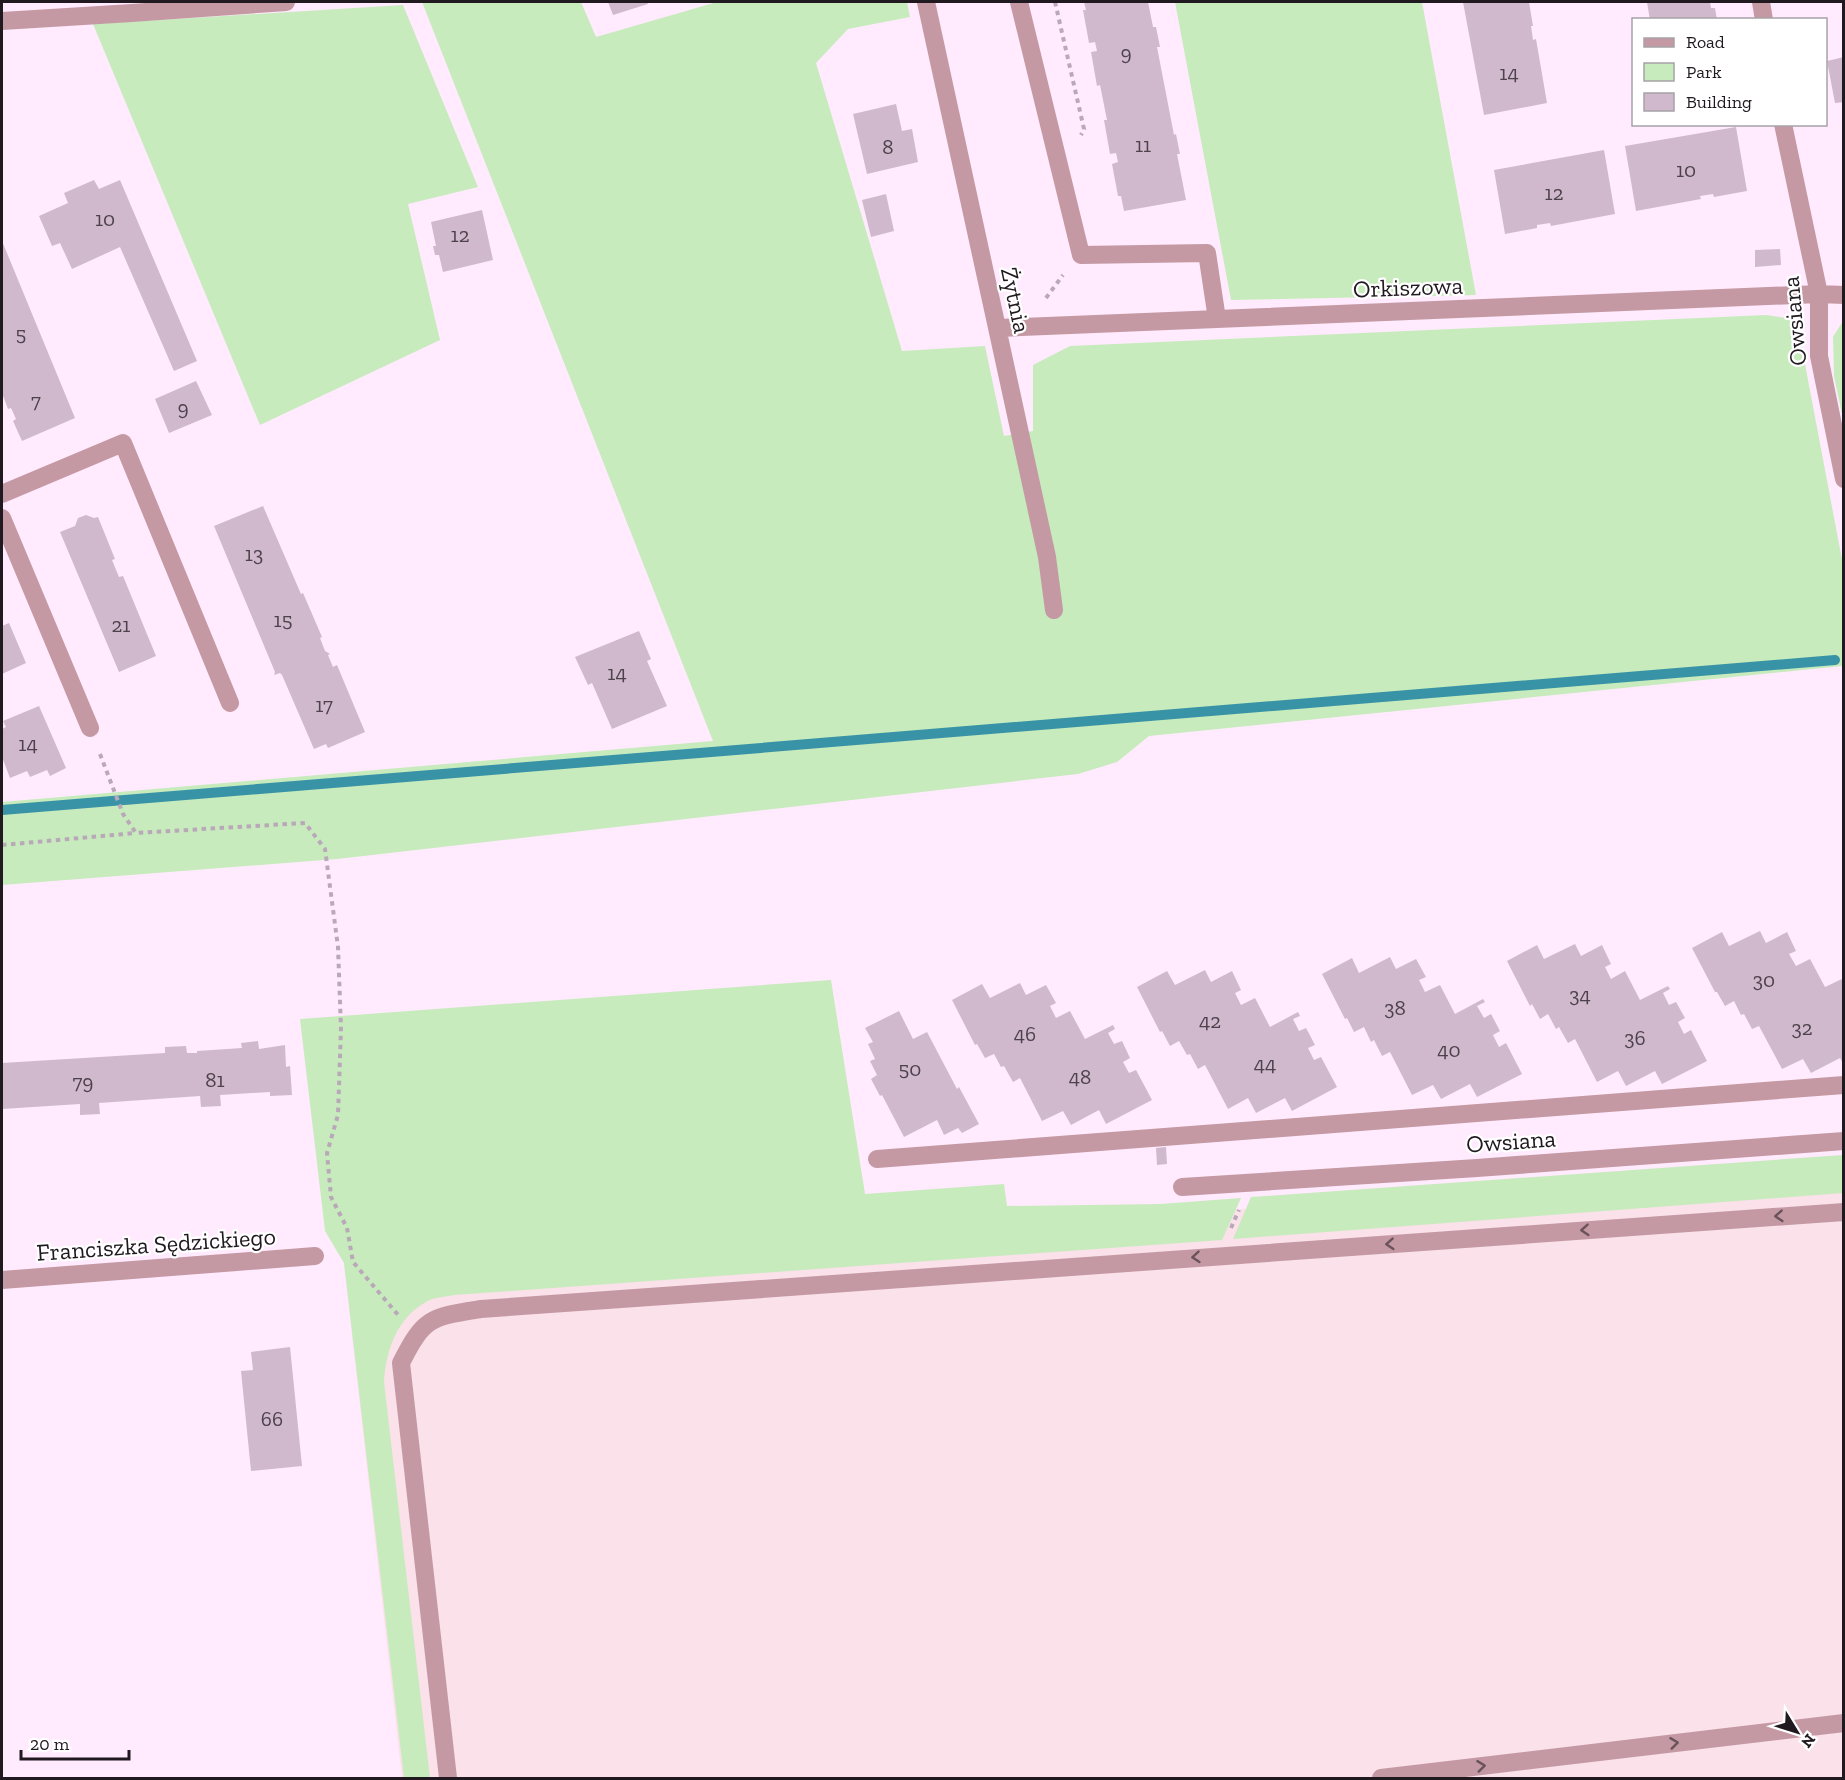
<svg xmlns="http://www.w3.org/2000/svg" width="1845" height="1780" viewBox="0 0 1845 1780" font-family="'Zilla Slab',serif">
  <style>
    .commercial { fill: #fae1ea }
    .green { fill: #c7ebbd }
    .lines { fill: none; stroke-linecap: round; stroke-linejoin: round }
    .stream { stroke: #3993a6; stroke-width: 10 }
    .building { fill: #d0b9cd }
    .path { stroke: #b9a9b8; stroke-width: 4; stroke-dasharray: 4.5 4.5; stroke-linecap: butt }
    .minor { stroke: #c499a4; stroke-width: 18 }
    .oneway { stroke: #6a535b }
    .labels { text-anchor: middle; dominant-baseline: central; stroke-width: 4.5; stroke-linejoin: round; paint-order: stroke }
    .number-label { font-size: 21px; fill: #4d414b }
    .street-label { font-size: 24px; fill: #211920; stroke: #fff }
  </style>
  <rect width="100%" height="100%" fill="#ffebfd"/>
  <path class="commercial" d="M1843,1173V1778H402L344,1263Z"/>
  <path class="green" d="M422,2H581L596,37L717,2H907L910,17L848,29L816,63L902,351L985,346L1004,436L1033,431V365L1070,346L1766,315L1786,318L1798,327L1843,565V674L1842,666L1149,736L1117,762L1078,774L337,859L2,885V802L713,741Z
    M1175,2H1422L1476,295L1231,300Z
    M403,5L478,187L408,204L440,340L260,425L93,24Z
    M1843,321V419L1834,376L1833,337Z
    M831,980L865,1194L1004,1184L1007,1206L1160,1204L1241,1198L1222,1240L454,1295C445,1297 434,1297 426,1302C397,1318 386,1350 384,1382L430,1778H404L344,1263L325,1231L300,1019Z
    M1843,1155V1193L1233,1239L1251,1197Z"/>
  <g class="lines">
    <path class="stream" d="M2,810L1835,660"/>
  </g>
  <path class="building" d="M608,2H647L648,4L613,15Z
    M1084,2H1148L1153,27H1156L1160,47H1157L1174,135L1176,134L1180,154H1177L1186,200L1124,211L1121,196H1118L1112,164L1118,162L1116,153L1110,154L1104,120H1107L1100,85L1097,86L1091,52L1097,51L1095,42L1089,43L1083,10H1086Z
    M1463,2H1529L1533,26H1531L1533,40L1536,39L1547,103L1484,115Z
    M1647,2H1710L1711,8H1715L1717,20H1650Z
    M1844,57V102L1835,103L1827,61Z
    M896,104L902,131L912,129L918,162L867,174L853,114Z
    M1736,127L1747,191L1714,197L1713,194L1700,196L1701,199L1636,211L1625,146Z
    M1604,150L1615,214L1551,226L1550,223L1537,225V228L1505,234L1494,170Z
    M94,180L99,189L120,180L197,361L174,371L120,247L72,269L60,243L52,246L39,216L68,203L64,193Z
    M886,194L894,231L871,237L862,200Z
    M482,210L493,260L443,272L439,255H435L433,246H436L431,222Z
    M2,241L75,418L22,441L13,421L16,419L11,408L8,409L2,393Z
    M1780,249L1781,265L1755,267V250Z
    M196,381L212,415L169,433L155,399Z
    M263,506L301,594L303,593L322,637L320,638L325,651L330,654L328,655L333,667L337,665L365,732L328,748L326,744L314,749L282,675L280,673L274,675L275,672L214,526Z
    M86,515L94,518L98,517L115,559L112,560L119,577L123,576L156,656L119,672L60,532L75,526L78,518Z
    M9,623L26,663L2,674V626Z
    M639,631L651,659L647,661L667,706L612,729L592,683L588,685L575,657Z
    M39,706L66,768L50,776L47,770L30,777L27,771L10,778L2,757V729L6,727L3,721Z
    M1760,931L1766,943L1787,932L1796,951L1789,954L1796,966L1810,959L1825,987L1844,978V1065L1840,1058L1811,1073L1803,1059L1782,1069L1759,1026L1752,1029L1744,1014L1741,1015L1734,1001L1725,1006L1717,992H1715L1692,948L1722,932L1729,946Z
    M1575,944L1581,956L1602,945L1611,964L1605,967L1611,979L1625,971L1640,1000L1668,986L1670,989L1663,993L1669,1005L1676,1002L1685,1018L1678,1022L1684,1034L1691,1030L1707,1061L1662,1084L1655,1071L1626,1086L1618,1071L1597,1082L1575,1039L1568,1043L1559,1027L1556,1029L1548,1014L1540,1019L1532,1004L1530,1006L1507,961L1537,945L1544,959Z
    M1390,957L1396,969L1416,959L1426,977L1419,980L1425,992L1440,985L1455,1014L1483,999L1485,1002L1477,1006L1484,1018L1491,1014L1500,1031L1493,1035L1499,1047L1506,1043L1522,1074L1477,1097L1470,1084L1441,1099L1433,1085L1412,1095L1390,1052L1382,1056L1374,1040L1371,1042L1364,1027L1354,1032L1347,1018L1345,1019L1322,974L1352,958L1359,973Z
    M1205,970L1211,982L1232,971L1241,990L1235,993L1241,1005L1255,998L1270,1027L1298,1012L1300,1016L1293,1019L1299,1031L1306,1028L1315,1045L1308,1048L1314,1060L1321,1057L1337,1087L1292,1111L1285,1098L1256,1113L1248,1098L1228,1109L1205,1065L1198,1069L1190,1054L1187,1055L1179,1041L1170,1046L1162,1031L1160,1032L1137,987L1167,971L1175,985Z
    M1020,983L1026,995L1046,985L1056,1003L1050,1006L1056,1018L1070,1011L1085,1039L1113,1025L1115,1029L1108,1033L1114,1044L1122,1041L1130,1058L1123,1062L1129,1073L1136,1070L1152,1100L1106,1124L1099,1110L1071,1125L1063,1111L1042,1121L1020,1078L1013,1082L1004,1066L1001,1067L994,1054L985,1058L977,1044L975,1045L952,1000L982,984L990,998Z
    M899,1011L913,1039L927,1032L957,1089L959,1087L979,1124L962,1133L958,1128L944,1135L937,1120L904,1137L882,1095L880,1096L871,1079L877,1075L870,1061L875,1059L868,1044L873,1042L865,1028Z
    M258,1041L259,1049L285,1045L286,1067L290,1066L292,1095L270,1096V1092L220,1095L221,1106L201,1107L200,1096L99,1103L100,1114L80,1115V1104L2,1109V1063L165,1053V1047L186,1046L187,1053H197V1051L242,1048L241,1043Z
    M1166,1147L1167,1164L1157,1165L1156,1148Z
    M290,1347L302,1466L251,1471L241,1371L253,1370L251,1352Z"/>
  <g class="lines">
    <path class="path" d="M1055,2L1084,129L1081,135
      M1046,298L1063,275
      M100,754L123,814L136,833L305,823L325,849L338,947L341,1028L338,1115L327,1153L331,1197L347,1228L353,1262L399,1316
      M2,845L136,833
      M1231,1228L1239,1210"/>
    <path class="minor" d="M926,2L1047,557L1054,610
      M1019,2L1081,255L1207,253L1217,319
      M1761,2L1764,20
      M2,21L132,13L286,2
      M1783,124L1819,294V356L1844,479
      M998,328L1819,294L1844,295
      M2,494L123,443L230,703
      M2,518L90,728
      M877,1159L1844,1085
      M1182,1187L1477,1168L1844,1141
      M2,1280L315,1256
      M448,1778L401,1363C424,1317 431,1317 481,1309L1844,1212
      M1381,1778L1844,1723"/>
  </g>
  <defs><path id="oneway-chevron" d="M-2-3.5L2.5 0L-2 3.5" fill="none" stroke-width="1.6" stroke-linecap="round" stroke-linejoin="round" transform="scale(1.5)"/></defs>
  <g class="oneway">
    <use href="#oneway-chevron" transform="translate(1779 1216) rotate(176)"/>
    <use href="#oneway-chevron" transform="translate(1585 1230) rotate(176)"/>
    <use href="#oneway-chevron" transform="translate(1390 1244) rotate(176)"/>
    <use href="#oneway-chevron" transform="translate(1196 1257) rotate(175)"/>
    <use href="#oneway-chevron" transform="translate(1674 1743) rotate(-7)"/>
    <use href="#oneway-chevron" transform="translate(1481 1766) rotate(-7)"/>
  </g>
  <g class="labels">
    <g class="number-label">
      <text x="1126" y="52">9</text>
      <text x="1509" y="72">14</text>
      <text x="1143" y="144">11</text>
      <text x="888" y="146">8</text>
      <text x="1686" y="169">10</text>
      <text x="1554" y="192">12</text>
      <text x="105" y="218">10</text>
      <text x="460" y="234">12</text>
      <text x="21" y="333">5</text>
      <text x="36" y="400">7</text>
      <text x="183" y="407">9</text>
      <text x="254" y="553">13</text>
      <text x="283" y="619">15</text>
      <text x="121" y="624">21</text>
      <text x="617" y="672">14</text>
      <text x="324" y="704">17</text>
      <text x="28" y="743">14</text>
      <text x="1764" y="979">30</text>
      <text x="1580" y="994">34</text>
      <text x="1395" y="1007">38</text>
      <text x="1210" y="1020">42</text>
      <text x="1802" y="1027">32</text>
      <text x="1025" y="1033">46</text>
      <text x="1635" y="1037">36</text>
      <text x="1449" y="1049">40</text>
      <text x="1265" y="1063">44</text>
      <text x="910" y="1068">50</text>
      <text x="1080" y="1076">48</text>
      <text x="215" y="1079">81</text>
      <text x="83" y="1081">79</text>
      <text x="272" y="1418">66</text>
    </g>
    <g class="street-label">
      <text transform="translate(1408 287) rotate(-2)">Orkiszowa</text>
      <text transform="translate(1016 300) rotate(78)">Żytnia</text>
      <text transform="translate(1794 321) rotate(-95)">Owsiana</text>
      <text transform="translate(1511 1141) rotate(-4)">Owsiana</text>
      <text transform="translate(156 1244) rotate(-4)">Franciszka Sędzickiego</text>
    </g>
  </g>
  <rect width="1845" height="1780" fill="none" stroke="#211920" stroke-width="6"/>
  <rect x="1632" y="18" width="195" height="108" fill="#ffffff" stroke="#a6a3a6" stroke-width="1.5"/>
  <rect x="1644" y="38" width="30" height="9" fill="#c499a4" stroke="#a6a3a6" stroke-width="1.5"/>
  <text x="1686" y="48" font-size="18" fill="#211920">Road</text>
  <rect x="1644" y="63" width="30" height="18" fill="#c7ebbd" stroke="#a6a3a6" stroke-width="1.5"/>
  <text x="1686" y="78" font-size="18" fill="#211920">Park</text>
  <rect x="1644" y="93" width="30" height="18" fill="#d0b9cd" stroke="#a6a3a6" stroke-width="1.5"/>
  <text x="1686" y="108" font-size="18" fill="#211920">Building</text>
  <g transform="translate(1797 1732) rotate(128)" stroke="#ffffff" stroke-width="4.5" paint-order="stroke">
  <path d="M0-4.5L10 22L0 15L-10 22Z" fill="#211920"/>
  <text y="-9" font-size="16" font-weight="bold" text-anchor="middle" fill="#211920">N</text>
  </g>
  <path d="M21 1750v9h108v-9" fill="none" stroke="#211920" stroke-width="3"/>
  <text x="30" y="1750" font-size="18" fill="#211920" stroke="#ffffff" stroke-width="4.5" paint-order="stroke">20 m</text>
</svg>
